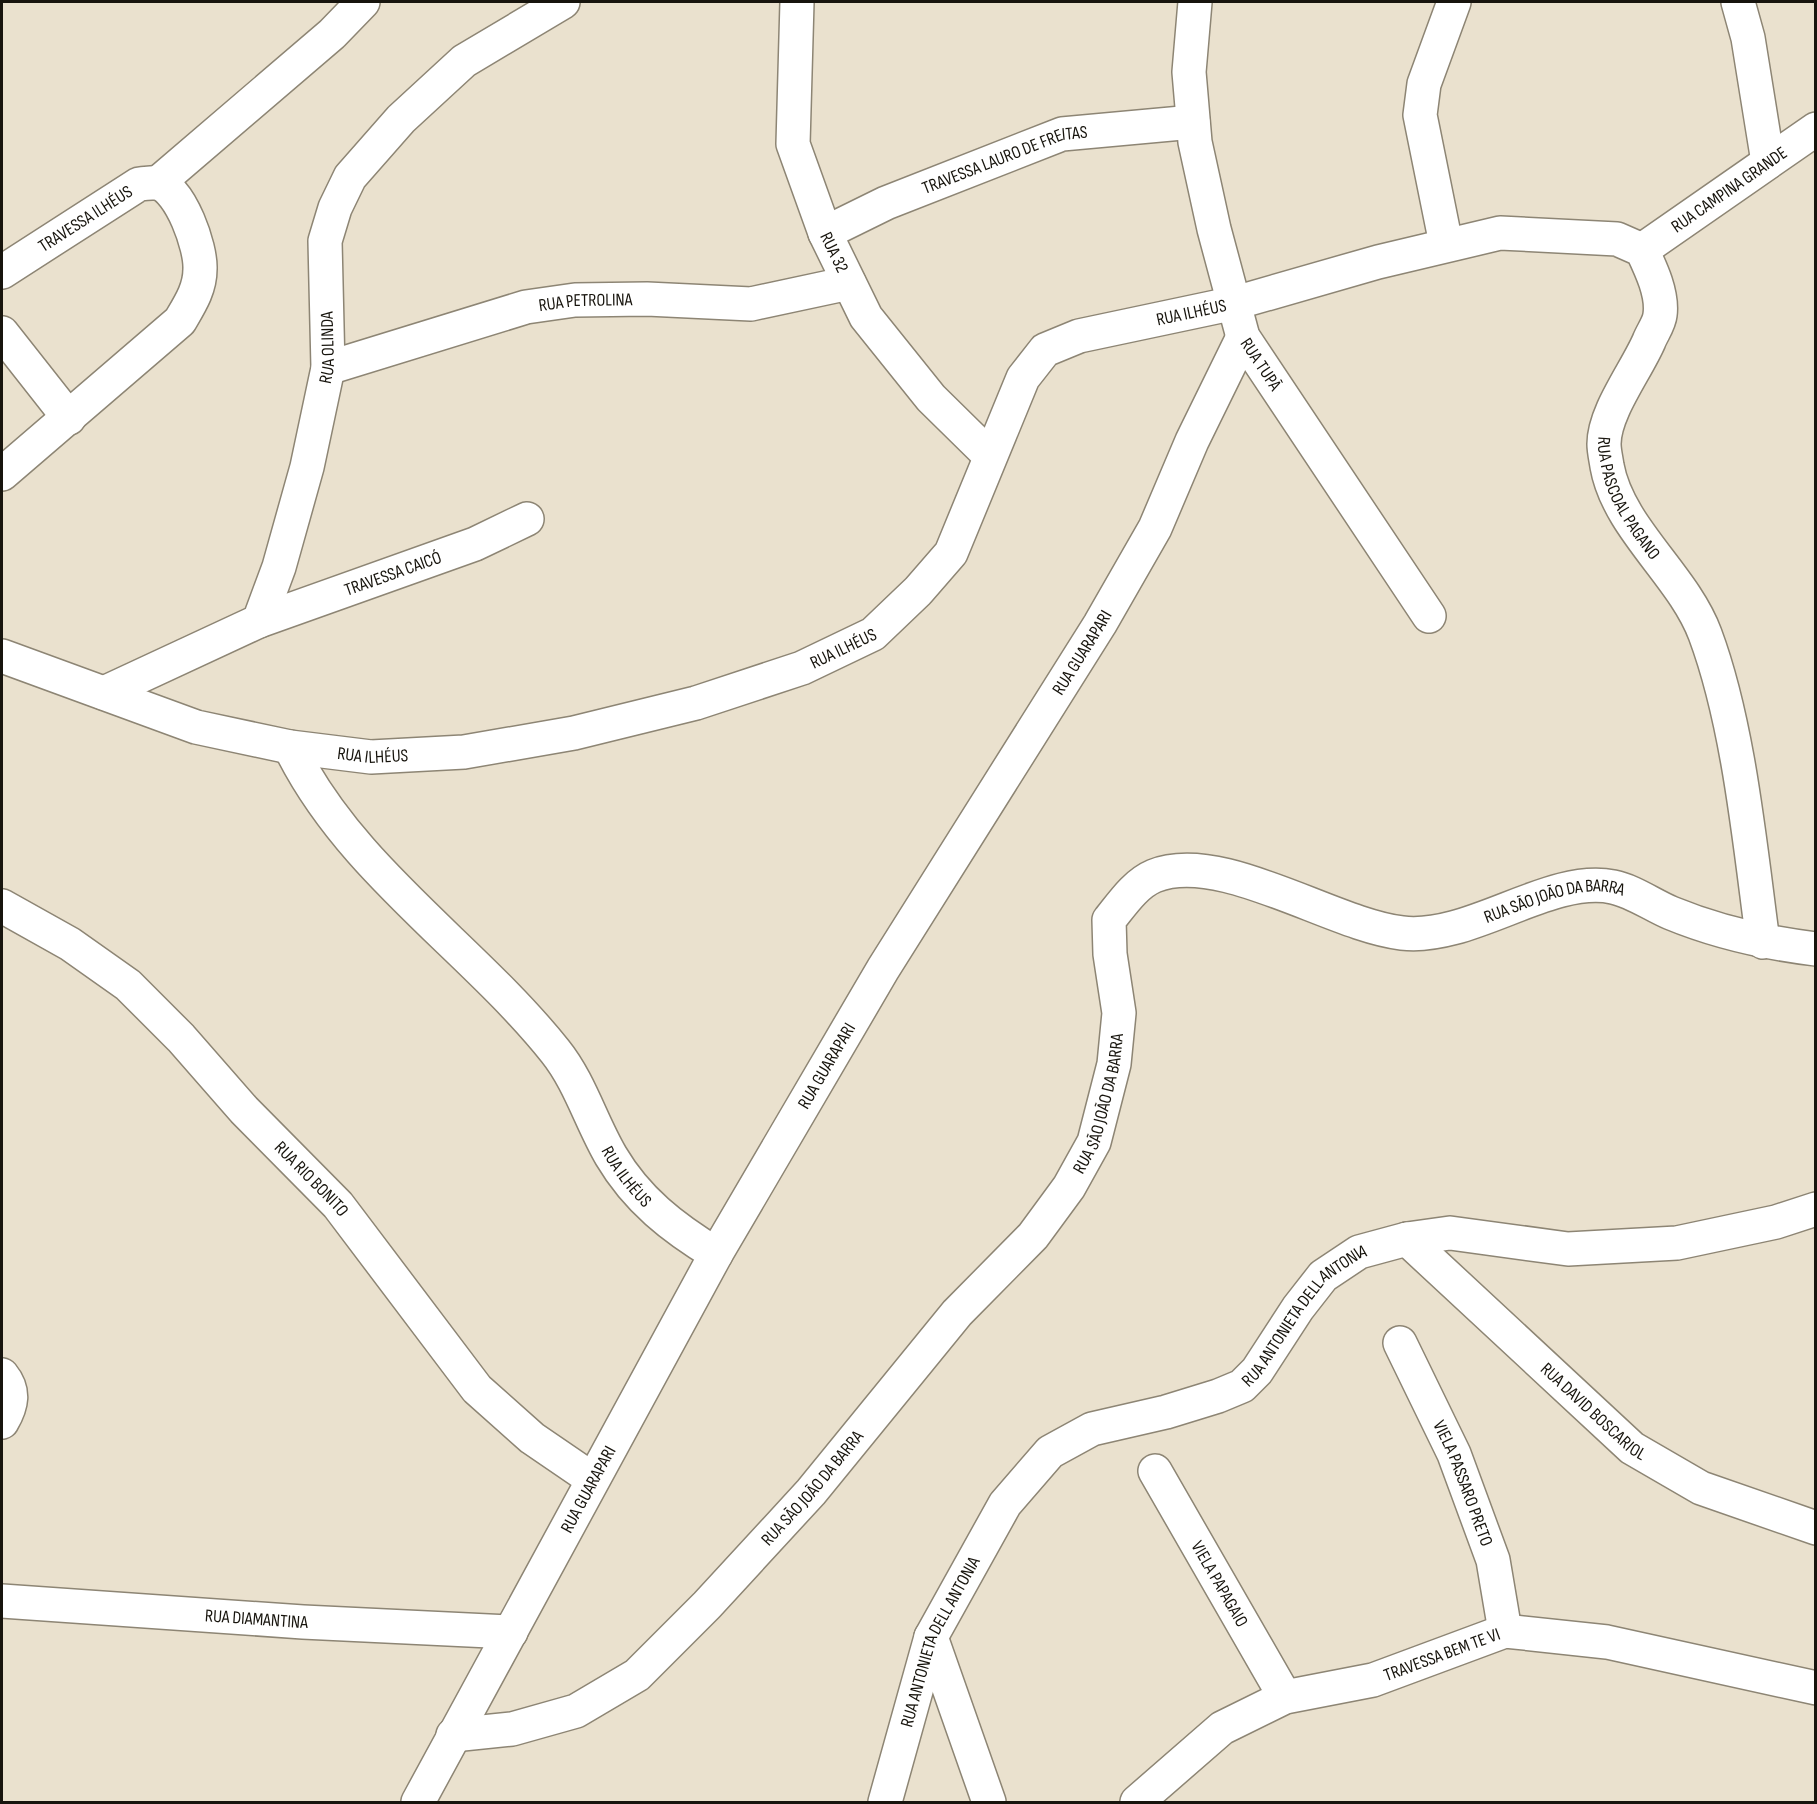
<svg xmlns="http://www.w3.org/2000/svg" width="1817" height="1804" viewBox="0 0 1817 1804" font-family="'Sofia Sans Condensed',sans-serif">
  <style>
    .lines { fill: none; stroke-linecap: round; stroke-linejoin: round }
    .minor-casing { stroke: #8d8574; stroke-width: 36 }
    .minor { stroke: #fff; stroke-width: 33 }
    .labels { text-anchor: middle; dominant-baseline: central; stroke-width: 5; stroke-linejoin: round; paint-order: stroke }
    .street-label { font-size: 18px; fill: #17140d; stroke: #f8eedc }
  </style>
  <rect width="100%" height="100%" fill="#eae1ce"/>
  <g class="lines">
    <defs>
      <g id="minor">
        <path id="s1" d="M797,2L793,144L825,233L866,317L931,398L990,456"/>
        <path id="s2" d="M1195,2L1189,72L1195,142L1214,229L1243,337L1429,616"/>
        <path d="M1738,2L1748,38L1768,162"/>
        <path d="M158,183L332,34L363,2"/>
        <path id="s3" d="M825,233L886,203L1062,134L1193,122"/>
        <path d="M1446,244L1420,115L1424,84L1454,2"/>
        <path id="s4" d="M1642,250L1816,129"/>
        <path id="s5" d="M2,272L139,184C144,184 153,182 158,183C181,190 201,247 200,269C200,289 190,304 180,321L2,474"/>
        <path d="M2,333L69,418"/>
        <path id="s6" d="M328,368L526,307L575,300L647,299L751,304L849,283"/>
        <path id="s7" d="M259,621L475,544L527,519"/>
        <path id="s8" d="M2,656L196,727L290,747L371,757L464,752L574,733L696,703L802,668L873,634L918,591L951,553L1023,378L1045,350L1079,336L1235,303L1378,262L1500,233L1617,239L1642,250C1651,269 1663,294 1660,315C1659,324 1652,333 1649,341C1636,371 1604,412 1604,444C1604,451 1606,459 1607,466C1618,528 1683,575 1705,634C1739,725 1750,846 1763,942"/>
        <path id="s9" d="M104,693L259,621L279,567L307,467L328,368L325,241L335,208L350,177L401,119L464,61L563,2"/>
        <path id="s10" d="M290,747C350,870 472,947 555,1051C580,1082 591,1122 611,1156C637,1200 673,1228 716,1254"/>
        <path id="s11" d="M2,906L70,944L128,985L181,1038L244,1110L338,1205L477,1389L532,1438L592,1479"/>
        <path id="s12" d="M1407,1239L1632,1448L1701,1488L1816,1528"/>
        <path id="s13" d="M1400,1343L1454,1454L1493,1560L1505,1631"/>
        <path d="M2,1375C15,1391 12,1405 2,1422"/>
        <path id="s14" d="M1155,1471L1285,1697"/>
        <path id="s15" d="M2,1601L303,1622L511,1632"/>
        <path d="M931,1637L989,1802"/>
        <path id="s16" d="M453,1735L512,1729L576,1711L637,1675L707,1605L811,1492L957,1313L1033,1236L1069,1187L1094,1142L1114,1064L1119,1013L1110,954L1109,920C1122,904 1135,884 1154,876C1221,849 1332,925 1402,933C1471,941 1549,874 1613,887C1633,891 1652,905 1671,913C1717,932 1766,943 1816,949"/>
        <path id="s17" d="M418,1802L716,1254L883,969L1100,624L1155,528L1192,441L1243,337"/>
        <path id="s18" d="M885,1802L931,1637L1005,1504L1050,1452L1092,1429L1166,1412L1218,1396L1242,1386L1257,1371L1298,1308L1323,1276L1359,1252L1407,1239L1450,1233L1568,1249L1677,1243L1776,1222L1816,1209"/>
        <path id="s19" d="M1137,1802L1222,1728L1285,1697L1373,1680L1505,1631L1607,1642L1816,1688"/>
      </g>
    </defs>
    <use href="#minor" class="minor-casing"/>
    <use href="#minor" class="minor"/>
  </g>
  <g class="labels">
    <g class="street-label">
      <text stroke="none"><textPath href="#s3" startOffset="195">TRAVESSA LAURO DE FREITAS</textPath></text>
      <text stroke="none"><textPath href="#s4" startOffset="106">RUA CAMPINA GRANDE</textPath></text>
      <text stroke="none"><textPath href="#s5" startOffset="99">TRAVESSA ILHÉUS</textPath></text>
      <text stroke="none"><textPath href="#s1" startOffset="258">RUA 32</textPath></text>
      <text stroke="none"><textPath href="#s6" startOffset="267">RUA PETROLINA</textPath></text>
      <text stroke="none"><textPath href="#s8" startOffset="1394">RUA ILHÉUS</textPath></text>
      <text stroke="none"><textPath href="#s9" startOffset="454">RUA OLINDA</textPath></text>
      <text stroke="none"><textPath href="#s2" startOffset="374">RUA TUPÃ</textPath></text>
      <text stroke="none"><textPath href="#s8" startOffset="2127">RUA PASCOAL PAGANO</textPath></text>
      <text stroke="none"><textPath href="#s7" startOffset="142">TRAVESSA CAICÓ</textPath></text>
      <text stroke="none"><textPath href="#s8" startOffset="872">RUA ILHÉUS</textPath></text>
      <text stroke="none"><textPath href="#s17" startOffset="1328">RUA GUARAPARI</textPath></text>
      <text stroke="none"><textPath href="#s8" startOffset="386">RUA ILHÉUS</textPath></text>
      <text stroke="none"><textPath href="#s16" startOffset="1606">RUA SÃO JOÃO DA BARRA</textPath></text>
      <text stroke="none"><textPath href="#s17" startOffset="842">RUA GUARAPARI</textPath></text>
      <text stroke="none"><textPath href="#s16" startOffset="939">RUA SÃO JOÃO DA BARRA</textPath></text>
      <text stroke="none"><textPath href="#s10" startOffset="550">RUA ILHÉUS</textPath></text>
      <text stroke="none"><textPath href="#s11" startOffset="416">RUA RIO BONITO</textPath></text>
      <text stroke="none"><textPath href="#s18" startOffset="692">RUA ANTONIETA DELL ANTONIA</textPath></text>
      <text stroke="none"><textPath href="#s12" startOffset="254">RUA DAVID BOSCARIOL</textPath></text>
      <text stroke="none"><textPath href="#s13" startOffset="154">VIELA PASSARO PRETO</textPath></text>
      <text stroke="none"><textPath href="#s16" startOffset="453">RUA SÃO JOÃO DA BARRA</textPath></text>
      <text stroke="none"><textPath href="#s17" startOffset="356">RUA GUARAPARI</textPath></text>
      <text stroke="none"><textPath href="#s14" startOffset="130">VIELA PAPAGAIO</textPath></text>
      <text stroke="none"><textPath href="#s15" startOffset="255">RUA DIAMANTINA</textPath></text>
      <text stroke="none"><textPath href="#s18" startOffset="170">RUA ANTONIETA DELL ANTONIA</textPath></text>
      <text stroke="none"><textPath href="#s19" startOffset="346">TRAVESSA BEM TE VI</textPath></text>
    </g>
  </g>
  <rect width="1817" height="1804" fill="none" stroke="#17140d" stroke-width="6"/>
</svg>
